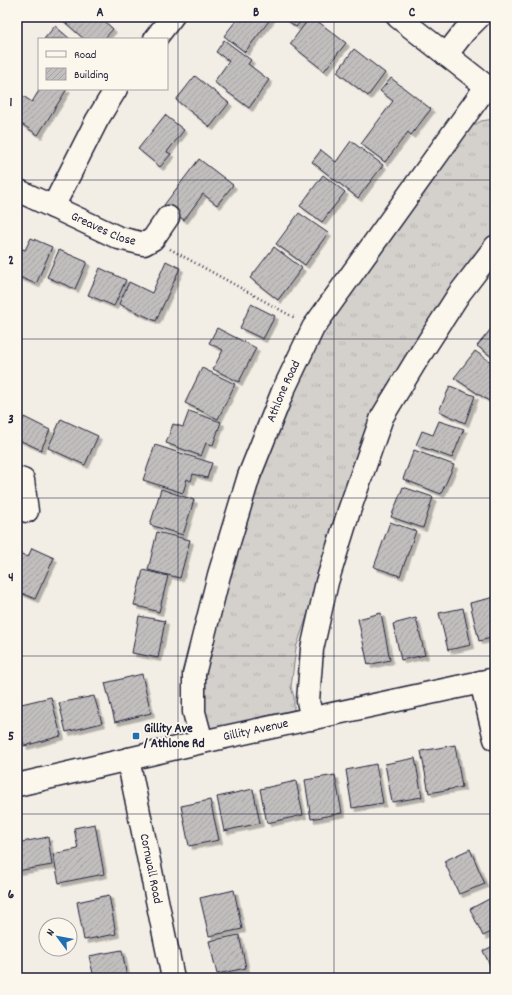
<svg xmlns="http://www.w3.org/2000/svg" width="512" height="995" viewBox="0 0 512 995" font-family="Dekko,sans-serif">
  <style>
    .grass { fill: url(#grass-tufts); stroke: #7b7a84 }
    .building { fill: url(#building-hatch); stroke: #22223b; filter: url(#shadow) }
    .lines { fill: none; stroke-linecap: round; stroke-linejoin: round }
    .street-casing { stroke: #22223b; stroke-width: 25 }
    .path { stroke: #22223b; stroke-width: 2.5; stroke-dasharray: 1 3; stroke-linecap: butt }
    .street { stroke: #fbf7ec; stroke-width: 22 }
    .grid { fill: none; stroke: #22223b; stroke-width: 1; stroke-opacity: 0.55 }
    .poi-dot { fill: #1f6fb2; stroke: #fbf7ec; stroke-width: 1.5 }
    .labels { text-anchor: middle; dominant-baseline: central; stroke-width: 3.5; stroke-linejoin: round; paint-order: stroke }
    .street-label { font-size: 13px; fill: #22223b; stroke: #fbf7ec }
    .poi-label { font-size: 13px; font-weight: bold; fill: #22223b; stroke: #fbf7ec; text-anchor: start }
    .neatline { fill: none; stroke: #22223b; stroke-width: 1.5 }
    .grid-label { font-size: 13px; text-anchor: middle; font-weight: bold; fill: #22223b }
  </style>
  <defs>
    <pattern id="grass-tufts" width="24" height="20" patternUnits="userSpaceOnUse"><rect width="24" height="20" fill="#d4d1cc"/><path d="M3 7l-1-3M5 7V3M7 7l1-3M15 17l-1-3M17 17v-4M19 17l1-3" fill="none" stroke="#b6b3b0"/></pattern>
    <pattern id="building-hatch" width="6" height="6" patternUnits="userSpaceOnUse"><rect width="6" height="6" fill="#c2bebe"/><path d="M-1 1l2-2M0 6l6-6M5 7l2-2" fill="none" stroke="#a6a3a4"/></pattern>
    <filter id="shadow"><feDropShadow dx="3.5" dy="3.5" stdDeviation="0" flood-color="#0004"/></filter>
  </defs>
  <rect width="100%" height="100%" fill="#f2eee5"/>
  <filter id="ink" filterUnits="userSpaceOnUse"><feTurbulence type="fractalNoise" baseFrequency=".025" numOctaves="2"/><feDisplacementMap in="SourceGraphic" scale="8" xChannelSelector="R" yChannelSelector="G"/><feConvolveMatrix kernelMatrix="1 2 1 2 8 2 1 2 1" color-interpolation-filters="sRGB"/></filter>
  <g filter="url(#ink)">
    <path class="grass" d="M494,119L495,237L449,296L320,578L296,648L291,687L294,697V709L286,718L221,734L207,726L194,693L236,539L309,345L471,127L481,121Z"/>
    <path class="building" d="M60,17H100L113,29L104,39H84L60,18Z
      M239,17H272L245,52L224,36Z
      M283,17H304L296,27Z
      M310,17H312L346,43L324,71L290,44Z
      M55,26L70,39H44Z
      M224,40L251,60L248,64L269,80L249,108L214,82L229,61L216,52Z
      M354,49L385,73L368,96L337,72Z
      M195,76L229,103L210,127L176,100Z
      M391,78L431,109L411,135L408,132L385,162L361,144L393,101L380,91Z
      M40,89H67L38,135L17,121V92L32,102Z
      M165,115L184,130L167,152L171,154L160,167L138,149Z
      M351,141L383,165L358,198L312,162L321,150L336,162Z
      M199,159L233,185L217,205L203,194L184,220L164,205Z
      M323,175L345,192L322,222L300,206Z
      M299,213L328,233L305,265L276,244Z
      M31,238L52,247L36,284L17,276V247L25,250Z
      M274,247L302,268L278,300L250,278Z
      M59,250L87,262L75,289L47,277Z
      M166,261L180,268L156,321L119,304L129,282L152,293Z
      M100,268L126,280L114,306L88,295Z
      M251,304L275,316L263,339L240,328Z
      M495,324V359L477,346Z
      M217,328L256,348L239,382L213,369L223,350L209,343Z
      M475,351L495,365V398L492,403L454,378Z
      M202,368L235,384L218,419L185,403Z
      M450,386L475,396L465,423L439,411Z
      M189,411L221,422L213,445L206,443L201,456L166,443L173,424L183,427Z
      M24,417L50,430L41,450L17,439V431Z
      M61,419L98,436L85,465L48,448Z
      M439,421L464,429L452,458L416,445L422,431L433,435Z
      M155,445L212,463L207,478L193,474L191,481L187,479L183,493L143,480Z
      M414,450L454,465L441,494L403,479Z
      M403,487L433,497L423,528L391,517Z
      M161,489L194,500L183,535L150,525Z
      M390,522L416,531L400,576L374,567Z
      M157,532L190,540L180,578L148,570Z
      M32,548L54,558L35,599L17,591L21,582L17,580V552L28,557Z
      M143,570L168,576L159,612L134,605Z
      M495,597V637L479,641L470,603Z
      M463,608L471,645L448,650L439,613Z
      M381,613L390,660L368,665L358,619Z
      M139,616L165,621L158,658L132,653Z
      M416,618L425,655L401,660L393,624Z
      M142,674L151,713L115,722L105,683Z
      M94,696L102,723L66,732L59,703Z
      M51,697L61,736L24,746L17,715V705Z
      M455,745L462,787L429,793L421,751Z
      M415,758L422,797L392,802L385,764Z
      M376,764L383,803L352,808L346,770Z
      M335,775L342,813L311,819L305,780Z
      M296,781L303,815L267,823L260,789Z
      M253,789L260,823L224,831L217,797Z
      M210,800L219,840L189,846L181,806Z
      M95,824L104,874L59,883L53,854L78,849L74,828Z
      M48,837L52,865L17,871V843Z
      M470,849L485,884L459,894L444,861Z
      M234,890L242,929L209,936L200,898Z
      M109,895L116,934L84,940L77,902Z
      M491,898L495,906V930L483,936L470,909Z
      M239,935L246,968L217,974L209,941Z
      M495,945V975L483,951Z
      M122,950L127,978H94L89,956Z"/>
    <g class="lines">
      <defs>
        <g id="street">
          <path d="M398,17L495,93"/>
          <path d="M155,39L172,17"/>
          <path d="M446,55L464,32L479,17"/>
          <path id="s1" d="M17,190L119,238L144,244L153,239L168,217"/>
          <path d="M53,207L97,120L116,89"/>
          <path d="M17,478L23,480L27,511"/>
          <path d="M481,682L495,739"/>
          <path d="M312,719L308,701L312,649L327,582L349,511L382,417L416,361L459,294L495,247"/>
          <path id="s2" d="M202,742L194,712V674L219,575L249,476L283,391L313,328L486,87"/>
          <path id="s3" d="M128,759L173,978"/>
          <path id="s4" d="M17,785L202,742L495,679"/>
        </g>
      </defs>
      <use href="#street" class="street-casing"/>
      <path class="path" d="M170,249L295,318"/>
      <use href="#street" class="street"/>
    </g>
  </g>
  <path class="grid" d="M178,17V978M334,17V978M17,180H495M17,339H495M17,498H495M17,656H495M17,814H495"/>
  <rect class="poi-dot" x="132" y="732" width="8" height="8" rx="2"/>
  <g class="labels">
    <g class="street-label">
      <text stroke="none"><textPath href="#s1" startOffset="95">Greaves Close</textPath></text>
      <text stroke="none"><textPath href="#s2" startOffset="366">Athlone Road</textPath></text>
      <text stroke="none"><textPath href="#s4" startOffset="245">Gillity Avenue</textPath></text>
      <text stroke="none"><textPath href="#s3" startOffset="112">Cornwall Road</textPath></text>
    </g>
    <g class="poi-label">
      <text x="144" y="729">Gillity Ave<tspan x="144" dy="15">/ Athlone Rd</tspan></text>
    </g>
  </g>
  <rect width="512" height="995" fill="none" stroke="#fbf7ec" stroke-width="44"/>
  <rect x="38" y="38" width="130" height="52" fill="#fbf7ec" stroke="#a4a2a5"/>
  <rect x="46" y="51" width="20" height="6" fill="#fbf7ec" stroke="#a4a2a5"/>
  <text x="74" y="58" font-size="12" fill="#22223b">Road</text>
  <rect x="46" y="68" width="20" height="12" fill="url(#building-hatch)" stroke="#a4a2a5"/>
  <text x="74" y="78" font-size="12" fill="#22223b">Building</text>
  <g transform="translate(58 937) rotate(302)"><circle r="19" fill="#fbf7ec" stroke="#a4a2a5"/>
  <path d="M0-3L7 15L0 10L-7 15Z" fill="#1f6fb2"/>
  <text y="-6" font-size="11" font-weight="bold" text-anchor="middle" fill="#22223b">N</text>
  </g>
  <rect x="22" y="22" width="468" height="951" class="neatline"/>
  <g class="grid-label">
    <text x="100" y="16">A</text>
    <text x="256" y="16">B</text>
    <text x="412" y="16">C</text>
    <text x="11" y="106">1</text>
    <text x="11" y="264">2</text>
    <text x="11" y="423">3</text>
    <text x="11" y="581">4</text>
    <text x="11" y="740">5</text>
    <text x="11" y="898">6</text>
  </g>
</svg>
